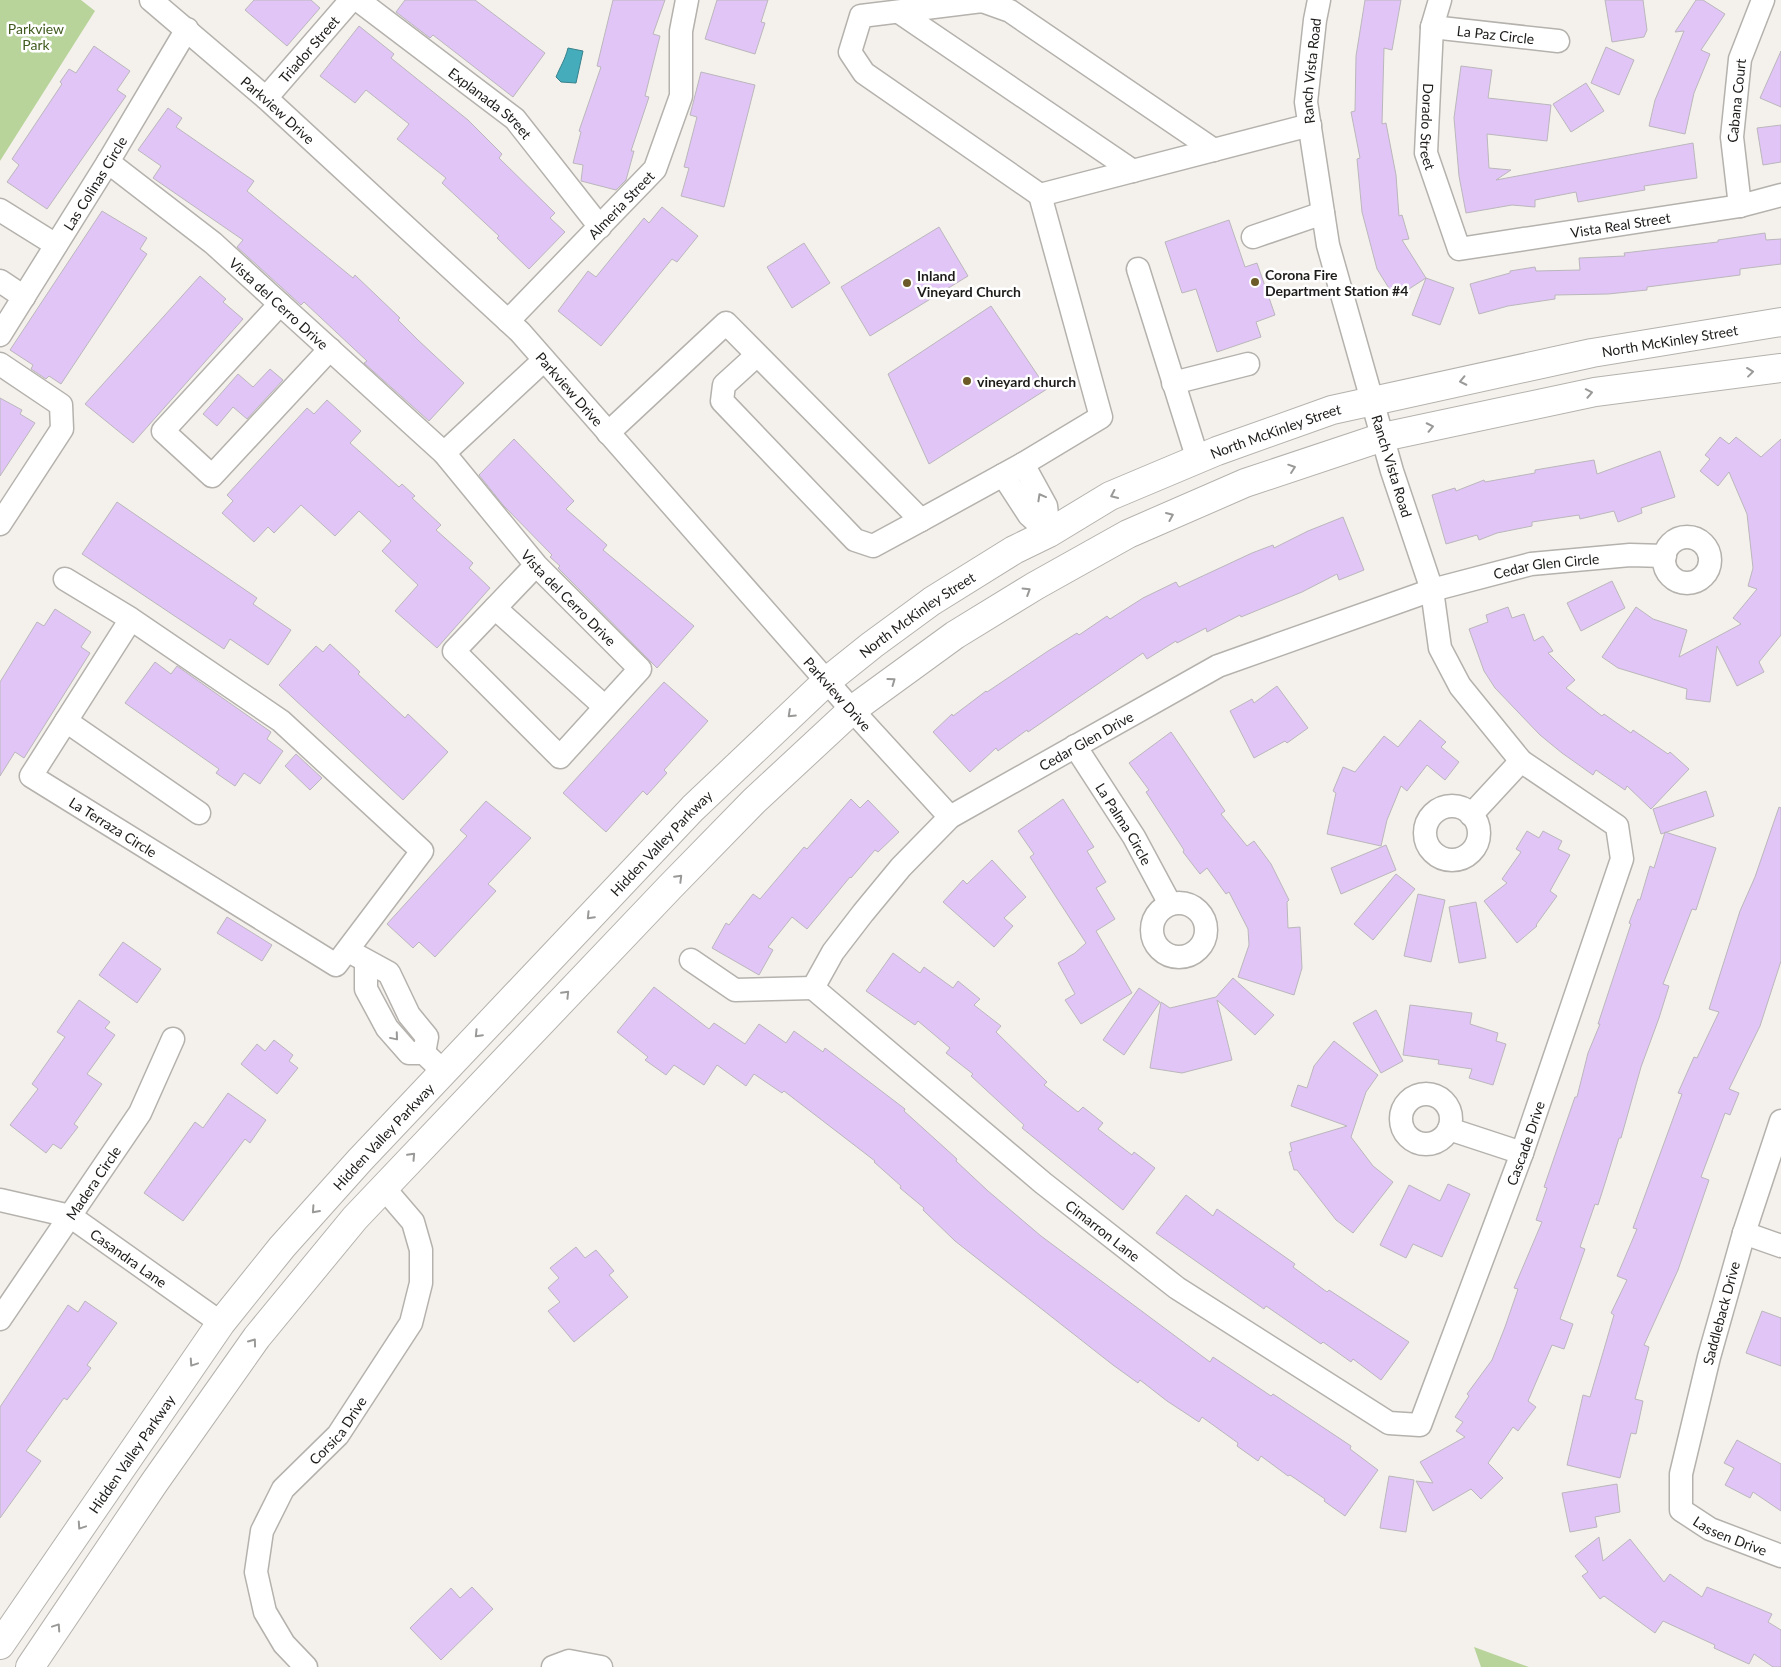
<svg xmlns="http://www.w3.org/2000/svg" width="1781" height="1667" viewBox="0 0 1781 1667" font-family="Lato,sans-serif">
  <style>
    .green { fill: #b8d49b }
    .water { fill: #44acbb; stroke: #38818b }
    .building { fill: #e1c5f6; stroke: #bab7bc }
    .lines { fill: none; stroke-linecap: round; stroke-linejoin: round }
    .minor-casing { stroke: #b5b2ad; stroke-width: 25 }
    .major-casing { stroke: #b5b2ad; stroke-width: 30 }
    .minor { stroke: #fff; stroke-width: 22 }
    .major { stroke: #fff; stroke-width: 28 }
    .oneway { stroke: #999998 }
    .poi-dot { fill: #6d5a29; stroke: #fff; stroke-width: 2 }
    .labels { text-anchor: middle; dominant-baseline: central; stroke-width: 5; stroke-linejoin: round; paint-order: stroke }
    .park-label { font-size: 14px; fill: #415b1f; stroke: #fff }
    .street-label { font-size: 14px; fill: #1d1c1a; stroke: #fff }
    .poi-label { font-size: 14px; font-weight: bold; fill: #1d1c1a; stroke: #fff; text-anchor: start }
  </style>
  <rect width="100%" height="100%" fill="#f4f1ec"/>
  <path class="green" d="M0,0H81L95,11L0,161Z
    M1474,1647L1529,1667H1481Z"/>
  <path class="water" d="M568,48L583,51L576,83L561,82L556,77C560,67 565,60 568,48Z"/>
  <path class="building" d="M254,0H311L320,8L287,46L245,10Z
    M405,0H475L545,53L513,97L433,35L430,38L396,12Z
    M613,0H665L653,34L660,36L645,96L649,97L631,151H634L626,180L616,190L581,181L583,165L573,163L581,132L579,131L601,67L597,66Z
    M717,0H768L761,22L765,23L755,54L705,39Z
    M1365,0H1401L1392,50L1384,48L1382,124L1386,123L1396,175L1399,216L1402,215L1409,239L1402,240L1426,278L1395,298L1377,269L1362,212L1357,159L1360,158L1351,112L1355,111L1356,56Z
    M1605,0H1643L1647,30L1644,37L1612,42Z
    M1696,0H1703L1725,14L1701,50L1710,54L1694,93L1685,134L1649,126L1655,100L1684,31L1675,32Z
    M359,26L394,54L391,58L468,120L502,154L499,158L555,213L550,218L565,232L529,269L497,238L499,236L442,183L446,178L397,139L409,124L366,90L355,103L320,76Z
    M94,46L130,71L117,90L126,96L47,209L7,182L19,165L12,159L62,84L60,82L69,69L76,73Z
    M1606,47L1634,60L1619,95L1591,83Z
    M1781,51V107L1760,98Z
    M1461,66L1492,70L1488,98L1551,105L1547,141L1487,134L1489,168L1511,170L1496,180L1693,143L1697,178L1644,186L1645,190L1578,202L1576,192L1535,200V207L1512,205L1466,213L1459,176L1454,118Z
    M701,72L755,85L724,207L681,196L689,168L684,167L697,117L690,115Z
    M1586,83L1604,111L1571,132L1553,104Z
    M168,108L182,118L176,127L254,181L247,191L353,278L355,275L400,318L398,320L418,340L464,383L429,421L364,363L367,361L304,302L301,305L237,247L243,240L153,178L161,166L138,150Z
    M1781,125V162L1763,165L1757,128Z
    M662,207L698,236L677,262L672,259L601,346L558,311L588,271L596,277L644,218L649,223Z
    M102,211L147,238L140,249L147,254L61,384L49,376L46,379L31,369L33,365L10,350Z
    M1229,220L1245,267L1257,263L1275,315L1256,322L1261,337L1217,352L1196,289L1182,293L1165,242Z
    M939,227L968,276L870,336L841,287Z
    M1765,233L1766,240L1781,239V264L1740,269V275L1647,287V290L1608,294L1555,295V299L1508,306L1479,314L1470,284L1510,273V271L1535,267L1536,271L1580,270L1579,258L1625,256L1624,253L1718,242V240Z
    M804,243L830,283L792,308L767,267Z
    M200,276L226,299L223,302L243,319L133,443L85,404Z
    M1426,278L1454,288L1440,325L1412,315Z
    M991,306L1047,389L929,464L888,374Z
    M270,369L283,380L247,419L233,407L217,426L203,414L238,374L253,387Z
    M0,398L22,410L20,414L35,423L0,476Z
    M327,400L361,431L350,443L399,487L402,484L415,496L412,498L441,525L436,530L473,563L469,568L490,588L437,648L395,611L418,585L382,551L391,541L359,511L335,536L301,505L274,533L268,527L254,542L222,513L233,501L227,495L307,408L314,414Z
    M1720,437L1729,444L1736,437L1761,457L1781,439V635L1759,662L1764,672L1737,686L1717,646L1710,702L1686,699L1687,689L1618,668L1602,657L1636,607L1653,619L1687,630L1679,657L1741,624L1733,618L1757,589L1748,586L1753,568L1747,514L1729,472L1718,486L1700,471L1710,459L1705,455Z
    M514,439L574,501L566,509L607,545L603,550L694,626L657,668L558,568L560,566L550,557L552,555L503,505L479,475Z
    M1660,451L1675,497L1641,508L1642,513L1618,522L1614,511L1580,519L1579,515L1532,522V526L1497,533L1479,540L1477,535L1446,544L1432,495L1455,488L1456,491L1484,480L1485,482L1535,473V470L1594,460L1597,474Z
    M117,502L257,598L253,604L291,630L268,665L230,639L224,649L82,554Z
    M1343,517L1364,570L1339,580L1337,574L1302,592L1241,617L1240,615L1207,632L1206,628L1177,643L1176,641L1147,659L1143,653L1028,732L1027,730L998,751L996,748L970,772L933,732L952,714L953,716L986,691L987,692L1048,651L1077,633L1079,635L1107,616L1110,619L1143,598L1176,582L1179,587L1252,553L1273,545L1274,548L1308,531Z
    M1612,581L1625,608L1581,631L1567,603Z
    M1508,607L1512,618L1524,614L1534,641L1543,636L1553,651L1548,653L1575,680L1566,688L1602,716L1604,714L1631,733L1633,730L1668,754L1670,752L1689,769L1651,809L1627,786L1625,790L1596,770L1593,775L1562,753L1540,735L1495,688L1484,671L1469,629L1488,622L1486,615Z
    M55,609L91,632L81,647L90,653L24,758L15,752L0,776V682L37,622L44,626Z
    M330,644L360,672L358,674L405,718L408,714L448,752L403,800L279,685L316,646L323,652Z
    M155,662L171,674L177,666L271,732L267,739L283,751L260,784L244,773L235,786L216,773L219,769L125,703Z
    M664,682L708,721L664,770L667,773L647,795L643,791L606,832L563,793Z
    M1277,686L1308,728L1287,743L1285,741L1254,758L1230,711L1252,699L1254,703Z
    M1420,720L1446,742L1441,747L1459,762L1445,780L1427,765L1407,791L1401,786L1387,820L1381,846L1327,834L1336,793L1333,791L1343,767L1355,772L1384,736L1398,747Z
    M1171,732L1225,811L1221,814L1247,846L1254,841L1271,864L1289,900L1287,902L1288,928L1300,927L1302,968L1294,995L1238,977L1249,945L1248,929L1229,892L1226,894L1207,868L1200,874L1183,852L1184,850L1146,792L1149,790L1129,763Z
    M296,754L322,778L310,790L285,766Z
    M1706,791L1714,816L1661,834L1653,809Z
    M851,799L860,808L868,800L899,832L878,852L875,850L851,878L850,877L807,929L792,917L768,947L773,950L759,975L712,948L726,923L729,925L753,894L760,899L804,847L807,849Z
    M1063,799L1094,847L1087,851L1106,882L1096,888L1115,919L1096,931L1132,993L1081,1024L1065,1000L1075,994L1058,963L1075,953L1086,943L1030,857L1034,854L1018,831Z
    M486,801L531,838L488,884L496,891L435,957L419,942L413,948L387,924L467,836L460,830Z
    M1779,807L1781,808V961L1760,1026L1729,1089L1739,1093L1730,1115L1725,1113L1701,1177L1709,1180L1678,1270L1644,1345L1649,1347L1635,1399L1643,1401L1636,1434L1631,1433L1620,1478L1567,1465L1583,1395L1590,1397L1614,1315L1611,1313L1627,1280L1617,1276L1637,1229L1633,1228L1682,1094L1678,1093L1694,1057L1697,1058L1719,1012L1709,1009L1740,911L1755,877Z
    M1527,831L1539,838L1543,831L1562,841L1558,849L1570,855L1550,891L1557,896L1536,925L1537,926L1517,943L1484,901L1507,883L1502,879L1521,852L1516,849Z
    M1665,832L1716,848L1696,910L1692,909L1663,984L1669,986L1659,1018L1641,1067L1621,1138H1619L1606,1180L1598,1205L1595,1204L1580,1247L1585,1249L1560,1319L1573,1324L1564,1349L1552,1345L1528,1401L1536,1407L1518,1431L1513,1427L1488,1463L1503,1478L1481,1499L1471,1489L1433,1511L1416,1481L1433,1483L1420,1462L1465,1437L1456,1431L1463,1422L1455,1417L1469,1396L1467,1394L1492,1360L1505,1327L1518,1289L1514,1288L1542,1222L1536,1220L1547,1188L1544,1187L1575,1097H1577L1588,1053L1600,1024H1598L1631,924L1629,923L1638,899L1640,900L1650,866L1654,868Z
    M1386,845L1396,870L1341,894L1331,868Z
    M992,860L1026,897L1004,918L1013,926L994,947L943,902L963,880L967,884Z
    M1396,874L1415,889L1373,940L1354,924Z
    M1418,894L1445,900L1431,962L1404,956Z
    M1476,902L1486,958L1459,963L1449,907Z
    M227,917L272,945L262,961L217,933Z
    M123,942L161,969L137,1003L99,975Z
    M893,953L920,973L924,967L953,988L958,981L980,999L974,1005L1001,1026L996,1032L1047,1082L1044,1085L1078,1112L1083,1107L1103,1123L1098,1129L1132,1155L1134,1152L1155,1168L1123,1210L1022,1128L1024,1125L971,1076L973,1074L946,1053L950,1048L918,1021L915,1025L866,991Z
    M1233,978L1274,1015L1255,1035L1217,1000L1232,1060L1182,1073L1150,1068L1161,1002L1170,1008L1216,997Z
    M654,987L709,1029L714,1023L745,1044L759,1024L786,1043L794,1031L823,1052L825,1048L905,1109L904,1111L957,1159L956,1161L988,1191L1041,1236L1210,1362L1213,1357L1271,1396L1273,1394L1351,1446L1350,1449L1378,1470L1345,1516L1324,1501L1325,1499L1290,1475L1288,1476L1261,1456L1258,1461L1237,1446L1238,1443L1202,1417L1199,1422L1167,1401L1140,1380L1138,1383L1113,1365L955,1241L923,1210L924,1208L900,1188L901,1186L874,1162L875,1161L784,1091L782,1093L754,1074L746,1086L717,1065L704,1085L674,1065L666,1075L645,1060L648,1057L617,1032Z
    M1139,988L1160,1002L1124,1055L1103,1040Z
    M79,1000L110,1022L105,1028L115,1035L87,1074L102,1084L74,1124L78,1127L61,1149L53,1144L46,1153L10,1125L38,1089L32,1084L65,1037L57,1032Z
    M1410,1005L1472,1013L1470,1024L1498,1033L1496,1041L1506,1044L1493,1085L1469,1078L1472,1069L1438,1064L1439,1060L1403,1055Z
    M1376,1010L1403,1061L1381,1073L1353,1023Z
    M274,1040L293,1055L289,1061L298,1068L277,1094L241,1064L257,1044L265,1051Z
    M1334,1041L1378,1075L1366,1092L1351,1137L1373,1166L1393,1182L1353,1233L1336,1220L1297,1170H1294L1289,1152L1292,1151L1290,1143L1347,1126L1291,1106L1298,1085L1307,1088L1314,1066Z
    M228,1093L266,1120L250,1143L245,1139L183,1221L144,1193L195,1122L203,1128Z
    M1448,1184L1470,1194L1442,1257L1413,1244L1406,1258L1380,1245L1409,1185L1440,1201Z
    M1186,1195L1213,1216L1217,1209L1295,1264L1293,1267L1327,1292L1329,1290L1409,1342L1381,1380L1353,1359L1351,1362L1323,1342L1321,1344L1266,1306L1264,1309L1156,1233Z
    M576,1247L585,1258L596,1250L614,1271L609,1275L628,1297L574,1342L548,1311L560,1302L548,1288L559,1278L550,1268Z
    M85,1301L117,1323L87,1365L91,1368L67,1400L64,1398L26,1451L41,1461L0,1518V1407L68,1305L78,1312Z
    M1762,1311L1781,1318V1366L1746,1353Z
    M1737,1440L1781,1464V1511L1753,1492L1750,1498L1725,1485L1734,1468L1724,1463Z
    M1389,1476L1414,1480L1406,1532L1380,1528Z
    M1617,1484L1620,1512L1595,1517L1597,1527L1570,1532L1562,1493Z
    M1599,1537L1603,1561L1630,1539L1664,1582L1670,1574L1702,1597L1707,1587L1772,1614L1768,1622L1781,1630V1667H1773L1754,1654L1749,1664L1714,1648L1715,1645L1663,1621L1655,1633L1604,1596L1600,1599L1582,1576L1588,1572L1575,1556Z
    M472,1587L493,1609L441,1660L410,1628L451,1588L460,1598Z"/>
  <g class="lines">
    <defs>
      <g id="minor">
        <path id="s1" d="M151,0L266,98L520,332L852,710L950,817"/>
        <path id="s2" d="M358,0L515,119L600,227"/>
        <path id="s3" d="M1440,0L1432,27L1426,153L1459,249L1740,206L1781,195"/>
        <path d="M899,12L1133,171"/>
        <path id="s4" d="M1432,27L1558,41"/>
        <path id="s5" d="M266,98L351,0"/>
        <path id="s6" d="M108,162L213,243L444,453L536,565L640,669L560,757L454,651L536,565"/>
        <path d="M1040,195L864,73L850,52L861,16L982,1L1010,11L1214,150"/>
        <path id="s7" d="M1740,206L1732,137L1740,59L1763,0"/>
        <path d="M0,210L56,245"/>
        <path d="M1253,237L1323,213"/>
        <path d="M1138,269L1198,460"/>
        <path d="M0,281L24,297"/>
        <path d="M280,304L163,431L212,476L330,349"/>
        <path id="s8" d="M508,321L655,169L681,96V31L687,0"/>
        <path id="s9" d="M0,335L108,162L187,29"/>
        <path d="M757,355L724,385L722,401L855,540L873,546L921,520"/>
        <path d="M0,364L61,405L62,429L0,524"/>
        <path d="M1173,383L1248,364"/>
        <path d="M608,433L726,323L921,520L1023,464L1101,417L1040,195L1310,125"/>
        <path d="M444,453L544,360"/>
        <path d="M1023,464L1046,506L1049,533"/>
        <path d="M1003,475L1029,515L1049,533"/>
        <circle cx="1687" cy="560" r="23"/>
        <path d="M65,579L131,619L281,721L422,851L336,965L31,776L131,619"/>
        <path d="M495,608L605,707"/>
        <path d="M66,721L199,813"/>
        <path id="s10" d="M1075,746L1134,837L1170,904"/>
        <circle cx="1452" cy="833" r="27"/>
        <path d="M1471,815L1521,761"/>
        <circle cx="1179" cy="930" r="27"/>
        <path d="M356,955L389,973L409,1015L427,1037L424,1053"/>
        <path d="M691,960L735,990L813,988"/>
        <path d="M366,962V989L387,1028L409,1053H424L443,1071"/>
        <path id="s11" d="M813,988L1043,1183L1177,1288L1389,1423L1420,1425L1522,1153L1622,859L1617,826L1521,761L1460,686L1440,648L1432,590L1392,471L1328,245L1306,102L1315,20L1319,0"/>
        <path id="s12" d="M813,988L833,952L863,913L901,867L950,817L1218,666L1432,590L1531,564L1630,555L1665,556"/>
        <circle cx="1426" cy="1119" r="25"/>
        <path id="s13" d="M1781,1121L1744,1233L1709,1357L1681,1474V1510L1710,1529L1781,1556"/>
        <path d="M1449,1129L1522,1153"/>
        <path id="s14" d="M0,1200L70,1216L221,1323"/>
        <path d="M1744,1233L1781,1246"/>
        <path id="s15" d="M0,1319L140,1113L173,1039"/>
        <path id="s16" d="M306,1667L284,1644L265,1612L256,1572L262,1531L283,1489L338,1435L411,1323L421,1283V1250L413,1222L383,1187"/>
        <path d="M553,1667L569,1661L601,1667"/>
      </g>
      <g id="major">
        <path id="s17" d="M0,1645L221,1323L282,1247L360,1160L693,808L827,681L872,645L932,601L1014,550L1049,533L1110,496L1217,451L1332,410L1592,353L1781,322"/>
        <path d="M30,1667L154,1483L257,1337L355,1218L670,887L754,801L852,710L955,635L1035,586L1128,534L1245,483L1383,437L1595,392L1781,368"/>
      </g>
    </defs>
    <use href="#minor" class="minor-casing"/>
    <use href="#major" class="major-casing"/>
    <use href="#minor" class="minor"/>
    <use href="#major" class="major"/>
  </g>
  <defs><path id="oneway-chevron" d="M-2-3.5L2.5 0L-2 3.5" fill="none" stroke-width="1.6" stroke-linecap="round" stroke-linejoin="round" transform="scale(1.25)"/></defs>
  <g class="oneway">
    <use href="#oneway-chevron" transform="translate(1750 372) rotate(-7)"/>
    <use href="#oneway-chevron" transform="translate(1463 381) rotate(168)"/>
    <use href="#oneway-chevron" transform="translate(1589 393) rotate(-11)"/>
    <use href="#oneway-chevron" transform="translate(1430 427) rotate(-12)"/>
    <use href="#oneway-chevron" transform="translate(1292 468) rotate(-19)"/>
    <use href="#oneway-chevron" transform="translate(1114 495) rotate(155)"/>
    <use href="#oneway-chevron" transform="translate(1041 497) rotate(-119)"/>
    <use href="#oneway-chevron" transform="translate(1170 516) rotate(-23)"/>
    <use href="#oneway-chevron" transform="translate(1027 591) rotate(-32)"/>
    <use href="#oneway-chevron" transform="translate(892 681) rotate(-36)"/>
    <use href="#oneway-chevron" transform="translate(791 714) rotate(137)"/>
    <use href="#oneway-chevron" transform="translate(679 878) rotate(-45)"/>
    <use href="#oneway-chevron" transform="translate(590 916) rotate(134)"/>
    <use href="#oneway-chevron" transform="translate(566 994) rotate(-46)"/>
    <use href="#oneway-chevron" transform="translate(478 1034) rotate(134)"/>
    <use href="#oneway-chevron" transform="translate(395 1037) rotate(50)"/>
    <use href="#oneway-chevron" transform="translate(412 1156) rotate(-47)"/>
    <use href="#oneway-chevron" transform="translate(315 1210) rotate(132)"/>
    <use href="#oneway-chevron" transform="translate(253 1342) rotate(-54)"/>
    <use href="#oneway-chevron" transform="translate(193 1363) rotate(124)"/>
    <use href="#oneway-chevron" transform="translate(81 1526) rotate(124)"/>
    <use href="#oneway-chevron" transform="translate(57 1627) rotate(-56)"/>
  </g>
  <g class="poi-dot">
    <circle cx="1255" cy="282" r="5"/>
    <circle cx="907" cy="283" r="5"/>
    <circle cx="967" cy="381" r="5"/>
  </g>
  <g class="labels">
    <g class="park-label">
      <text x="36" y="28">Parkview<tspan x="36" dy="16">Park</tspan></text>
    </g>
    <g class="street-label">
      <text stroke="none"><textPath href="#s4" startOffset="64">La Paz Circle</textPath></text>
      <text stroke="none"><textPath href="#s5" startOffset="65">Triador Street</textPath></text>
      <text stroke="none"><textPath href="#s11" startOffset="2239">Ranch Vista Road</textPath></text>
      <text stroke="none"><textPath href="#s7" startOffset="106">Cabana Court</textPath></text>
      <text stroke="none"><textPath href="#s2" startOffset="168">Explanada Street</textPath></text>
      <text stroke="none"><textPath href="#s1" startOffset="168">Parkview Drive</textPath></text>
      <text stroke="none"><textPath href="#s3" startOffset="128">Dorado Street</textPath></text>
      <text stroke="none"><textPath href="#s9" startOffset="179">Las Colinas Circle</textPath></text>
      <text stroke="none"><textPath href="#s8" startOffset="162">Almeria Street</textPath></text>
      <text stroke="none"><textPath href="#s3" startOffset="419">Vista Real Street</textPath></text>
      <text stroke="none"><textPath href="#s6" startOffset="222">Vista del Cerro Drive</textPath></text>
      <text stroke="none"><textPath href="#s17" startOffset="2196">North McKinley Street</textPath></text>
      <text stroke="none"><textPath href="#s1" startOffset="572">Parkview Drive</textPath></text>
      <text stroke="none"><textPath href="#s17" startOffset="1791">North McKinley Street</textPath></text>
      <text transform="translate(1392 466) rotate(73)">Ranch Vista Road</text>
      <text stroke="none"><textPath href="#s12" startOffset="872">Cedar Glen Circle</textPath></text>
      <text stroke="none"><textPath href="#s6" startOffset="636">Vista del Cerro Drive</textPath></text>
      <text stroke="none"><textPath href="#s17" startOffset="1386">North McKinley Street</textPath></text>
      <text stroke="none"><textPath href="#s1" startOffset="978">Parkview Drive</textPath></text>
      <text stroke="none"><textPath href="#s12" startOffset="376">Cedar Glen Drive</textPath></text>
      <text stroke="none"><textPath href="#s10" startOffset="92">La Palma Circle</textPath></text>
      <text transform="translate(113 827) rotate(32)">La Terraza Circle</text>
      <text stroke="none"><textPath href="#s17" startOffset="1042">Hidden Valley Parkway</textPath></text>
      <text stroke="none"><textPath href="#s17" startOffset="638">Hidden Valley Parkway</textPath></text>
      <text stroke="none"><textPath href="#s11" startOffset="1055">Cascade Drive</textPath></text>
      <text stroke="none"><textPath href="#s15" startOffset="165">Madera Circle</textPath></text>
      <text stroke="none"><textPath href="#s11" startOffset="378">Cimarron Lane</textPath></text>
      <text stroke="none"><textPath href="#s14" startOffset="144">Casandra Lane</textPath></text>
      <text transform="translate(1721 1313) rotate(-75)">Saddleback Drive</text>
      <text stroke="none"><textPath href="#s16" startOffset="279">Corsica Drive</textPath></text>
      <text stroke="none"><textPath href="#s17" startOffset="232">Hidden Valley Parkway</textPath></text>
      <text stroke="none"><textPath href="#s13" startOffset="459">Lassen Drive</textPath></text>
    </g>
    <g class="poi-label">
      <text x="1265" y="274">Corona Fire<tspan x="1265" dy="16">Department Station #4</tspan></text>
      <text x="917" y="275">Inland<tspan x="917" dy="16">Vineyard Church</tspan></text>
      <text x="977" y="381">vineyard church</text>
    </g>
  </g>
</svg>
